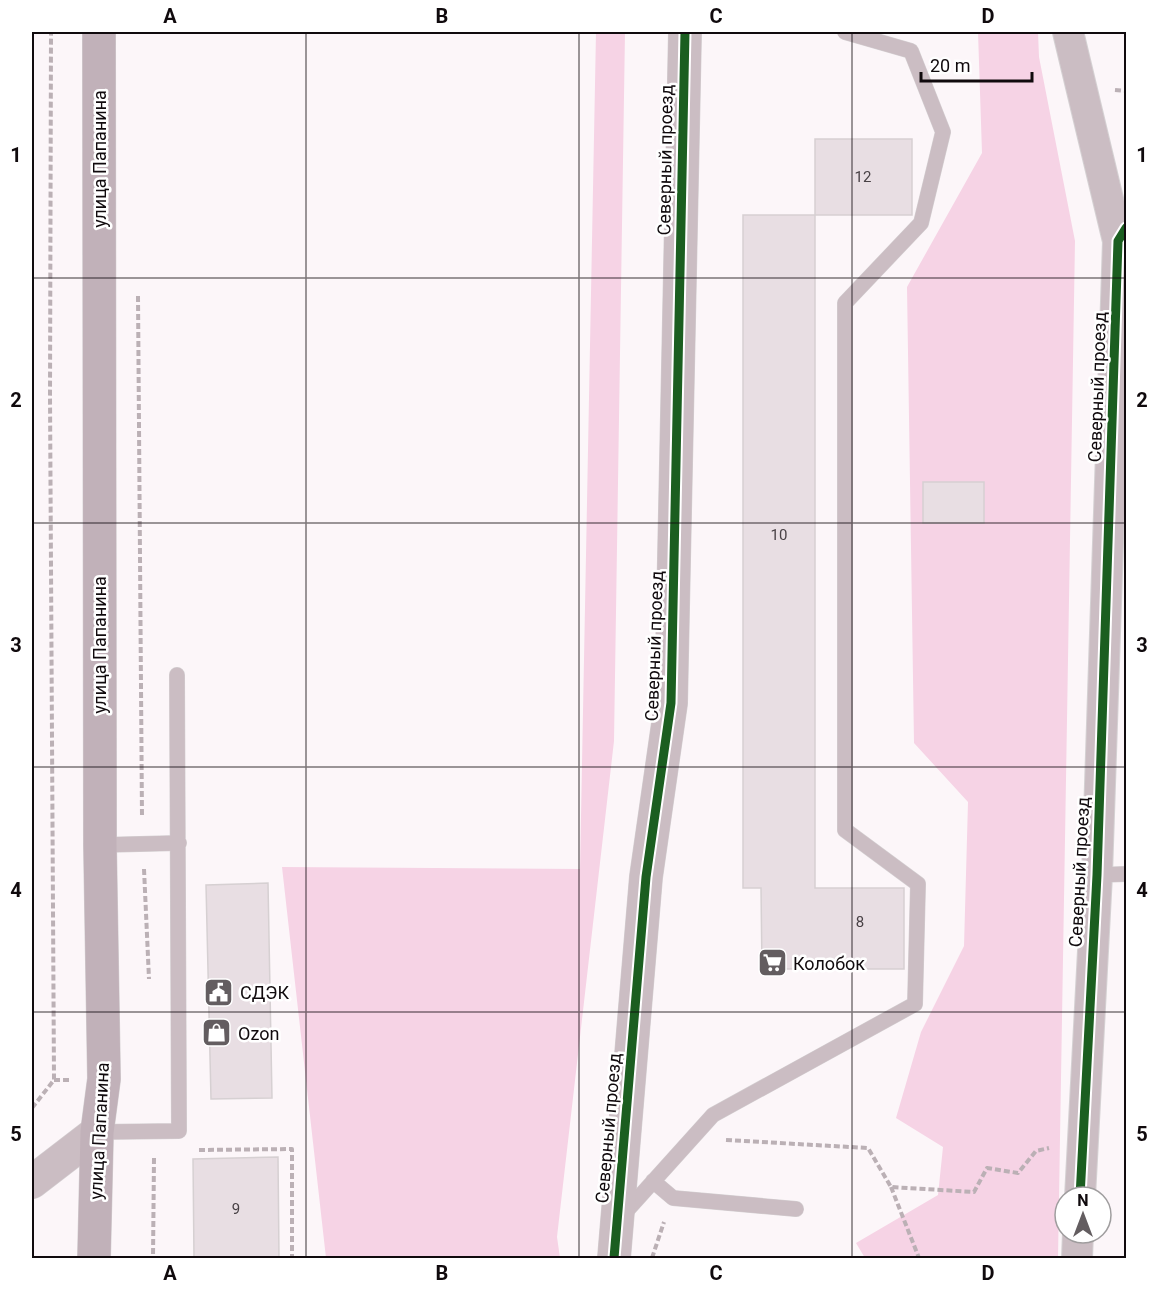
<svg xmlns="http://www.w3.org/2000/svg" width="1158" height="1290" viewBox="0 0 1158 1290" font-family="Roboto,sans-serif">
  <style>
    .green { fill: #f6d3e5 }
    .building { fill: #e8dee3; stroke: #d6d0d2; stroke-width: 1.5 }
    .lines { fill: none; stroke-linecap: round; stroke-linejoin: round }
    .service-casing { stroke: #d5d1d3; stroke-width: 16 }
    .minor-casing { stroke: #d5d1d3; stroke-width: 32 }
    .tertiary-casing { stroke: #d5d1d3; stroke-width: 34 }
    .secondary-casing { stroke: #d5d1d3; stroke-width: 34 }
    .path { stroke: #bbb0b5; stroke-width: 4; stroke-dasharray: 6 3; stroke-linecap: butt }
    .service { stroke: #cbbdc3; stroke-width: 15 }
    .minor { stroke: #cbbdc3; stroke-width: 30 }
    .tertiary { stroke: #cbbdc3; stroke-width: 33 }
    .secondary { stroke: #c1b1b9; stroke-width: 33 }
    .cycleway-casing { stroke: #fff; stroke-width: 13 }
    .cycleway { stroke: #1b5e20; stroke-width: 9 }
    .grid { fill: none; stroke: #100a0d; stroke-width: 1.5; stroke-opacity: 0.55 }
    .labels { text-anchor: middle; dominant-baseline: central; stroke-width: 5; stroke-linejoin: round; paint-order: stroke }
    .number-label { font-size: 15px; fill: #484145 }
    .street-label { font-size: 18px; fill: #100a0d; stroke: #fff }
    .poi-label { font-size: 18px; fill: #100a0d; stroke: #fff; text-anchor: start }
    .neatline { fill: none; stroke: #100a0d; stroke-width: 2 }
    .grid-label { font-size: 20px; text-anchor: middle; font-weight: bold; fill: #100a0d }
  </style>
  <rect width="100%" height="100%" fill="#fcf6f9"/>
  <path class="green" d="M596,32H625L614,741L557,1237L560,1258H326L282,867L580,869Z
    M978,32H1038L1039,57L1075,241L1058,1258H865L856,1243L938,1195L943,1147L896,1118L921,1032L964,946L968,802L914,743L907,287L982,153Z"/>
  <path class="building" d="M815,139H912V215H815Z
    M743,215H815V888H904V969H762L761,888H743Z
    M923,482H984V523H923Z
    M268,883L272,1098L211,1099L206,885Z
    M278,1157L279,1258H194L193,1159Z"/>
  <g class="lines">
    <defs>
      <path id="service" d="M100,845L179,843
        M1097,875L1126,874
        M97,1132L179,1131L177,675
        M653,1181L673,1198L796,1209
        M622,1216L713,1115L915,1004L918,884L845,830V303L921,223L943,132L911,51L845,32"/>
      <path id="minor" d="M1068,32L1118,241
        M1080,1197L1097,875L1118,241L1126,228
        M1077,1258L1078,1233"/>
      <path id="tertiary" d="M32,1182L97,1132
        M614,1258L646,877L671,703L685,32"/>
      <path id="secondary" d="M94,1258L97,1132L104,1079L100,845L99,32"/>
    </defs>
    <use href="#service" class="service-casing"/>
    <use href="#minor" class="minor-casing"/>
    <use href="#tertiary" class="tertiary-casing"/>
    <use href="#secondary" class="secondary-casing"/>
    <path class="path" d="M1115,90L1126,91
      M138,296L142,817
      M144,869L149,979
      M54,1080H69
      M32,1108L54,1080L50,396L51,32
      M726,1140L868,1148L891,1187L974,1192L987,1168L1018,1173L1036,1151L1049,1148
      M199,1150L292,1149V1258
      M891,1187L919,1258
      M130,1258H153L154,1158
      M652,1258L664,1222"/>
    <use href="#service" class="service"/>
    <use href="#minor" class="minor"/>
    <use href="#tertiary" class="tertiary"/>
    <use href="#secondary" class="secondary"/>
    <defs>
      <path id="cycleway" d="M1080,1197L1097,875L1118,241L1126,228
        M614,1258L646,877L671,703L685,32"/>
    </defs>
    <use href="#cycleway" class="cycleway-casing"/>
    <use href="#cycleway" class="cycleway"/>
  </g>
  <path class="grid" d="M306,32V1258M579,32V1258M852,32V1258M32,278H1126M32,523H1126M32,767H1126M32,1012H1126"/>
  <defs>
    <symbol id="supermarket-square" viewBox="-11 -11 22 22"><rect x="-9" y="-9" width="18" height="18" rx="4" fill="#635d60" stroke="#fff"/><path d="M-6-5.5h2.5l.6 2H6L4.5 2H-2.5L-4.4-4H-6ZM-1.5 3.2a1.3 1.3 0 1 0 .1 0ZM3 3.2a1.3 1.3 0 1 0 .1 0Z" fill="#fff"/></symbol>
    <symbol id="civic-square" viewBox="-11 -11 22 22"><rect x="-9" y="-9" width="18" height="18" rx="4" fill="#635d60" stroke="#fff"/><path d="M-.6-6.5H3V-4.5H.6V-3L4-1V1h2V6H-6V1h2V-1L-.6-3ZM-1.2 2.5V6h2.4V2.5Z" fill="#fff"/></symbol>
    <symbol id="shop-square" viewBox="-11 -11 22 22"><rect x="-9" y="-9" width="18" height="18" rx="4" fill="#635d60" stroke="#fff"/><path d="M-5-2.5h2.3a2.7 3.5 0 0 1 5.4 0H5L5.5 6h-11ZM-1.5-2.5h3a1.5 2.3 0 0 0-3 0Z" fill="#fff"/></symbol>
  </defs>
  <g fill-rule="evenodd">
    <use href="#supermarket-square" x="756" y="946" width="33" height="33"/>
    <use href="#civic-square" x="202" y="976" width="33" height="33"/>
    <use href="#shop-square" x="200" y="1016" width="33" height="33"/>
  </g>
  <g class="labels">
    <g class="number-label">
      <text x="863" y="177">12</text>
      <text x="779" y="535">10</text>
      <text x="860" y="922">8</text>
      <text x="236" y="1209">9</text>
    </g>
    <g class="street-label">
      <text transform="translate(99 159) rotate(-90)">улица Папанина</text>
      <text transform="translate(665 160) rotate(-89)">Северный проезд</text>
      <text transform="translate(1097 387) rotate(-88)">Северный проезд</text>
      <text transform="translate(99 645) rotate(-90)">улица Папанина</text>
      <text transform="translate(654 646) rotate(-88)">Северный проезд</text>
      <text transform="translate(1079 872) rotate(-87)">Северный проезд</text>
      <text transform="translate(608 1128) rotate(-85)">Северный проезд</text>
      <text transform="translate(99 1131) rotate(-87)">улица Папанина</text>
    </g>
    <g class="poi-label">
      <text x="793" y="963">Колобок</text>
      <text x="240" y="992">СДЭК</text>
      <text x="238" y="1033">Ozon</text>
    </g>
  </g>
  <rect width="1158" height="1290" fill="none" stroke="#ffffff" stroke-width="66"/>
  <g transform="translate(1083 1215)"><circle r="28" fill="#ffffff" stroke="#9f9d9e" stroke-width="1.5"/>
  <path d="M0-4.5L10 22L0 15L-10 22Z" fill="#635d60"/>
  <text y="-9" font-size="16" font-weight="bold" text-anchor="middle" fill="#100a0d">N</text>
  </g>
  <path d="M921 72v9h111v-9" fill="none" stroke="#100a0d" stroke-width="3"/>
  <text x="930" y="72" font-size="18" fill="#100a0d" stroke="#ffffff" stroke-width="4.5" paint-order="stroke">20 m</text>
  <rect x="33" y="33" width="1092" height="1224" class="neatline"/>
  <g class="grid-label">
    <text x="170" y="23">A</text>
    <text x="442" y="23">B</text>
    <text x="716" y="23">C</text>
    <text x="988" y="23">D</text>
    <text x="16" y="162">1</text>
    <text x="1142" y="162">1</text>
    <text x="16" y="407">2</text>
    <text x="1142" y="407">2</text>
    <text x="16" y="652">3</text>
    <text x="1142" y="652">3</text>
    <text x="16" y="897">4</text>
    <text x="1142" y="897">4</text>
    <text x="16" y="1141">5</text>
    <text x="1142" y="1141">5</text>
    <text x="170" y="1280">A</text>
    <text x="442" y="1280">B</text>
    <text x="716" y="1280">C</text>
    <text x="988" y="1280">D</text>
  </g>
</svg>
